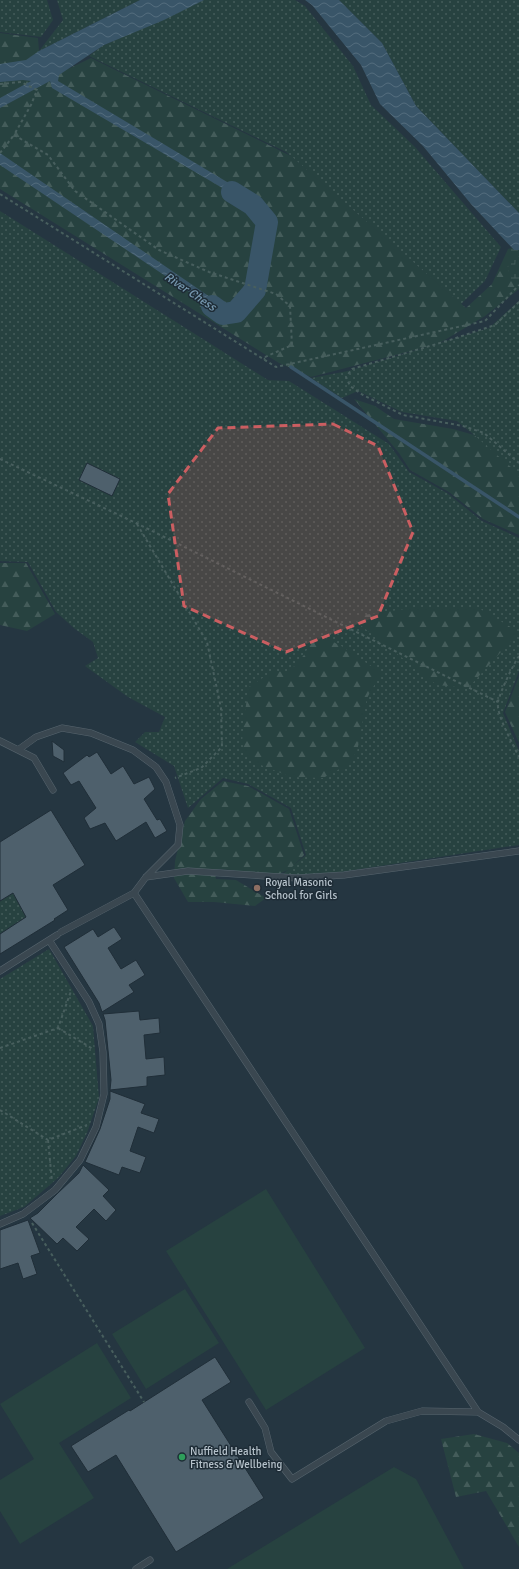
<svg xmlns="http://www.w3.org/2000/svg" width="519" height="1569" viewBox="0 0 519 1569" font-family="Signika,sans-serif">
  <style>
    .grass { fill: url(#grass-dots) }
    .forest { fill: url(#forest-firs) }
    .wetland { fill: url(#wetland-marsh) }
    .green { fill: #274240 }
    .water { fill: url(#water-waves) }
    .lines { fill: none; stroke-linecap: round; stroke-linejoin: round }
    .stream { stroke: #395568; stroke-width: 3.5 }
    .river { stroke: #395568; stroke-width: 22 }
    .building { fill: #4e606c; stroke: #202e38 }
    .service-casing { stroke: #57656e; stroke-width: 7 }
    .path { stroke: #485f5e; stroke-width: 2; stroke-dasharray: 3 3; stroke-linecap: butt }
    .service { stroke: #3a4750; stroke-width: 6 }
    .marked { fill: #cb5e61; fill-opacity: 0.2; stroke: #cb5e61; stroke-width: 3; stroke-dasharray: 8 5; stroke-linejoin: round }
    .education-dot { fill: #8d6e63; stroke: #1e2c36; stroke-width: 1.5 }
    .leisure-dot { fill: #2e9e5b; stroke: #1e2c36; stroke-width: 1.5 }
    .labels { text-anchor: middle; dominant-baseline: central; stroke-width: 3; stroke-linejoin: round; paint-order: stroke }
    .poi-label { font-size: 11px; fill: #b6c2cb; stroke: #1e2c36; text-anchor: start }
    .water-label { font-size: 12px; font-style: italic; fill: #7697ae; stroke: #1e2c36 }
  </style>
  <defs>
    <pattern id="grass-dots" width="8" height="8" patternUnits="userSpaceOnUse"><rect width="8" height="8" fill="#274240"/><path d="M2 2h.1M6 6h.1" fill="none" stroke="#445c5a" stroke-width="1.8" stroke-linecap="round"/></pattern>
    <pattern id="forest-firs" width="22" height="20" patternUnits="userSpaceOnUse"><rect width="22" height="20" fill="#274240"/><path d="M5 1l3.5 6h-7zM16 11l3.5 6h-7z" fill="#445c5a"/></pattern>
    <pattern id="wetland-marsh" width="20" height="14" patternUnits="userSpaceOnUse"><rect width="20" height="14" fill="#274240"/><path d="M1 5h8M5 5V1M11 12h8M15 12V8" fill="none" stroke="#445c5a"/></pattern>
    <pattern id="water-waves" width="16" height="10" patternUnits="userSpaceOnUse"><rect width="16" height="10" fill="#395568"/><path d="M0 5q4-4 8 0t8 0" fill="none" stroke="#536c7c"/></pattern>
  </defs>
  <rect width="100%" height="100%" fill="#253641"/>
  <path class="grass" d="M0,0H47L53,20L41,37L0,32Z
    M57,0H140L39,51L63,20Z
    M203,0H295L305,6L353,66L371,105L415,147L501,247L485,281L461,304L286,152L89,56L102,46Z
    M339,0H519V213L416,106L382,43Z
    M0,211L268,380L289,381L389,444L409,472L447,493L482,521L519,538V671L503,713L519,751V845L334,873L304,875L283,874L306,855L291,808L248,784L223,778L188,808L174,766L135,742L145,732H159L165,717L128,697L85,666L98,658L93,642L75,629L56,612L28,562L0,561Z
    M519,301V482L474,435L457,421L402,412L358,391L342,398L311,378L348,371L489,328Z
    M25,885L19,904L22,909L31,914L0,934V901Z
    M49,949L93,1026L99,1098L87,1133L76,1156L58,1178L24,1207L0,1216V979Z"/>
  <path class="forest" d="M0,33L38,38L39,51L68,69L91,58L291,156L466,308L492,284L508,249L519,246V289L485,316L438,344L311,377L279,363L0,189Z
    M354,399L375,406L394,419L453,429L474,435L519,474V535L483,519L449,492L410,470L399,453Z
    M0,563H26L55,614L27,631L0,625Z
    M477,607L519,632L468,688L437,685L350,617L412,608Z
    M316,633L343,647L381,673L367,698L357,752L345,766L323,778L291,777L248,760L242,743L244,717L249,687L273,671L289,672L304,655Z
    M519,676V743L505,712Z
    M223,781L248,786L289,809L304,855L290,869L272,877L232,870L214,869L216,879L236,880L266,898L255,906L214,902H188L174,878L175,861L185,821L201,799Z
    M474,1434L507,1443L519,1453V1547L486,1491L456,1497L441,1439Z"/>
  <path class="wetland" d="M511,247L514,250H518L515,266L519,274V287L510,280L508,265Z"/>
  <path class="green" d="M266,1189L365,1348L266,1410L166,1251Z
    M185,1289L219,1343L146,1389L112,1334Z
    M97,1343L131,1398L59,1443L94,1498L20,1544L0,1511V1480L34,1459L0,1404Z
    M394,1467L416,1479L464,1569H227Z"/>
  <path class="water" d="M140,0H204L164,20L104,45L59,75L58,81L264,204L276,222L265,293L245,316L234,322L0,165V153L229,310L241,309L258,290L269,224L258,209L52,88L50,81L0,108V98L31,81L23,80L0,82V64L26,60L39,51Z
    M305,0H339L382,43L416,106L519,213V250H514L471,204L423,146L380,104L361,65L312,5Z"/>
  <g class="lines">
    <path class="stream" d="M291,367L519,517"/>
    <path class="river" d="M212,306L223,314L236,312L255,290L267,222L253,205L232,192"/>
  </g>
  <path class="building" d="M87,463L120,479L112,496L79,480Z
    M52,741L64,750V762L53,756Z
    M97,752L111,774L123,766L134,784L149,777L155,789L144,799L157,820L160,819L167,831L155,838L146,822L116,841L105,823L90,829L84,818L96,808L79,781L71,785L63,773L87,755L89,757Z
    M51,810L85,865L53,885L68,910L54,919L55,920L0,954V934L26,917L13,893L0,901V842Z
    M114,927L122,939L108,948L121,969L136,960L145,975L129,985L134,992L102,1012L99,1003L64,947L93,929L98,937Z
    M139,1011L140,1020L159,1018L160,1033L144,1035L146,1059L164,1057L165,1075L147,1077V1086L110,1090L111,1080L105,1020L103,1014Z
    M110,1091L145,1104L141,1113L159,1119L154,1133L138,1127L130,1151L146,1157L140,1173L122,1167L119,1175L85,1162L100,1129L110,1099Z
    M83,1165L109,1190L103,1196L116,1210L106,1221L94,1209L76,1227L89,1239L77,1251L63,1238L57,1244L30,1218L38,1213L58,1193L79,1173Z
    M28,1220L40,1253L31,1256L37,1274L23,1279L18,1263L0,1269V1230Z
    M215,1357L231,1382L202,1400L264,1498L176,1552L116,1455L88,1472L71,1446L129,1410L130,1411Z"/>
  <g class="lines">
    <defs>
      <path id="service" d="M0,741L34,758L53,790
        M18,750L36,737L62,728L91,733L133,750L156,767L166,782L180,825L178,845L146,877L134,893L61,932
        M146,877L188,871L297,878L344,875L519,851
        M134,893L478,1412
        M0,971L57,935
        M0,1224L23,1214L55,1190L80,1160L96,1127L104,1094L103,1052L99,1024L89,1002L49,940
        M249,1402L265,1428L271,1452L292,1479L386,1421L422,1411L478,1412L503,1427L519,1440
        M136,1569L150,1560"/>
    </defs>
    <use href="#service" class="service-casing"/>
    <path class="path" d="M0,84L21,82L37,90L31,105L14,135L48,155L75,191L159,250L209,272L276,294L290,306L292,345L263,358L265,359
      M0,153L14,135
      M0,194L276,367L485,321L519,285
      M519,302L495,325L450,340L352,369L346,377L350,386L363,395L403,415L463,426L484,433L519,463
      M0,459L136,523L498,702
      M137,524L207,642L221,708L222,747L201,768L175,778
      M519,656C513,665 500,692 498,702C496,715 513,744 519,757
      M58,1028L93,1049
      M0,1048L58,1028L71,991
      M0,1110L48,1140L87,1125
      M48,1140L52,1181
      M32,1223L144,1402"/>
    <use href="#service" class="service"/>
  </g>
  <path class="marked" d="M333,424L378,446L413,532L378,616L286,652L184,606L168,494L218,428Z"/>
  <circle class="education-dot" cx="257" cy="888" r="4"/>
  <circle class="leisure-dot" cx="182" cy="1457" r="4"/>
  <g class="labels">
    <g class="poi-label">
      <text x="265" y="882">Royal Masonic<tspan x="265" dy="13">School for Girls</tspan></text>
      <text x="190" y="1451">Nuffield Health<tspan x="190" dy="13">Fitness &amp; Wellbeing</tspan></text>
    </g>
    <g class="water-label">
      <text transform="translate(190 292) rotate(34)">River Chess</text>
    </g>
  </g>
</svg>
